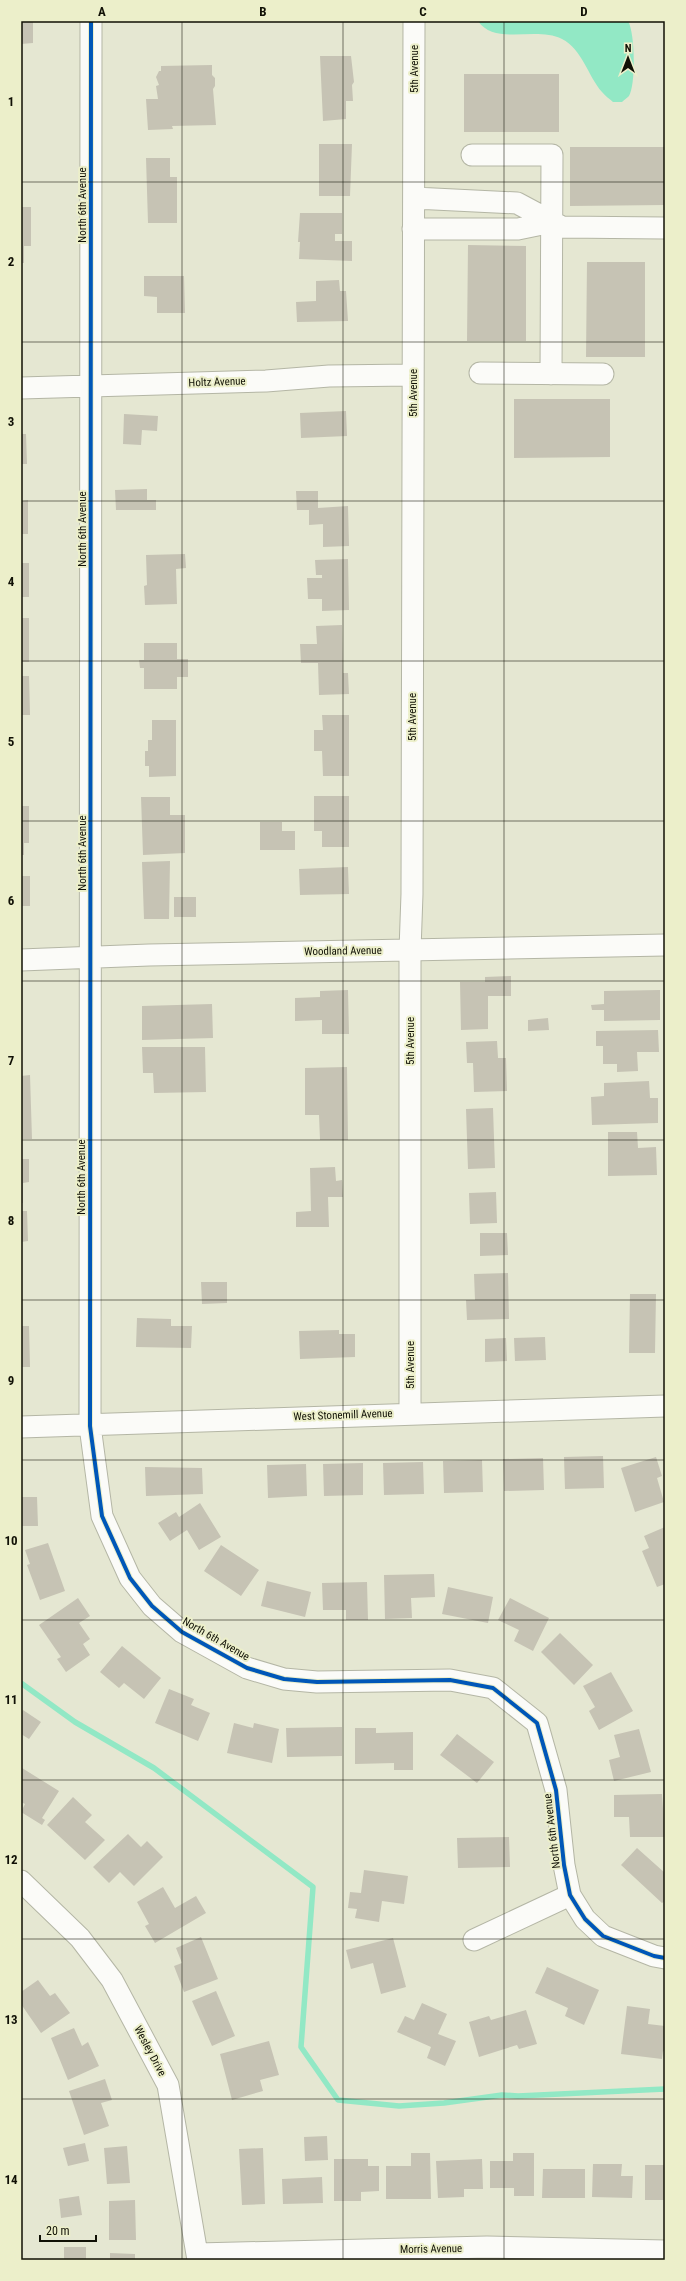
<svg xmlns="http://www.w3.org/2000/svg" width="686" height="2281" viewBox="0 0 686 2281" font-family="'Roboto Condensed',sans-serif">
  <style>
    .water { fill: #92e8c5 }
    .lines { fill: none; stroke-linecap: round; stroke-linejoin: round }
    .stream { stroke: #92e8c5; stroke-width: 5.5 }
    .building { fill: #c6c3b4 }
    .minor-casing { stroke: #b4b6a5; stroke-width: 23 }
    .minor { stroke: #fbfbf8; stroke-width: 21 }
    .cycleway-casing { stroke: #ecefca; stroke-width: 6 }
    .cycleway { stroke: #0057b8; stroke-width: 4 }
    .grid { fill: none; stroke: #101005; stroke-width: 1; stroke-opacity: 0.55 }
    .labels { text-anchor: middle; dominant-baseline: central; stroke-width: 4; stroke-linejoin: round; paint-order: stroke }
    .street-label { font-size: 11px; fill: #101005; stroke: #ecefca }
    .neatline { fill: none; stroke: #101005; stroke-width: 1.5 }
    .grid-label { font-size: 13px; text-anchor: middle; font-weight: bold; fill: #101005 }
  </style>
  <rect width="100%" height="100%" fill="#e5e7d2"/>
  <path class="water" d="M478,21H628C635,32 636,84 629,96C627,98 624,100 622,102H613C610,99 605,96 602,92C588,76 582,49 562,39C536,26 495,46 478,21Z"/>
  <g class="lines">
    <path class="stream" d="M21,1683L75,1722L154,1768L313,1887L301,2047L338,2100L399,2106L444,2103L502,2095L518,2096L665,2089"/>
  </g>
  <path class="building" d="M21,21H33V43L21,44Z
    M320,56H351L354,82L352,85L353,101H346V119L323,121Z
    M212,65V75L215,78V86L213,89L216,125L172,126L173,129L148,130L146,99H158L156,86L159,85L156,77L159,71H161V66Z
    M464,74H559V132H464Z
    M319,144H352L350,196H319Z
    M570,147H665V205L570,206Z
    M146,158H170V177H177V223H148Z
    M21,207H31V246H24V263H21Z
    M300,213H342V234H335V241H352V261L299,259L300,242H298Z
    M468,245L526,246V341H467Z
    M587,262H645V357H586Z
    M144,276H184L185,313H157V297L144,296Z
    M339,280L340,291H346L348,321L297,322L296,302L316,301V281Z
    M514,399H610V457L514,458Z
    M346,411L347,436L301,438L300,413Z
    M124,414L158,416L157,431L142,430L141,445L123,444Z
    M21,434H26L27,464H21Z
    M147,489V500H156V510H116L115,490Z
    M296,491H318V508L348,506L349,546L323,547V524L309,525V510H297Z
    M28,500V534H21V501Z
    M185,554L186,568L176,569L177,604L145,605L144,586L147,585L146,555Z
    M348,559L349,610L322,611V599H308L307,578H322V575H316L315,560Z
    M21,563H29V597H21Z
    M21,618H29V662H21Z
    M342,625L343,673H348L349,694L319,695L318,663H301L300,644H317L316,626Z
    M144,643H177V659H188V677H177V689H144V668H140L139,660H144Z
    M21,676H29L30,715H21Z
    M322,715H349V776H323L322,751H314V730H323Z
    M152,720H176V776L149,777V766H145V751H148V740H152Z
    M314,796H349V847H322V831H314Z
    M141,797H170V815H185V853L143,855Z
    M21,806H29V843H24V855H21Z
    M260,822H282V831H295V850H260Z
    M170,861L169,919H144L142,862Z
    M348,867L349,894L300,895L299,869Z
    M21,876H30V906H21Z
    M174,897H196V917H174Z
    M511,976V996H488V1029L461,1030L460,982H485V977Z
    M348,990L349,1034H322V1020L295,1021V998L320,997V991Z
    M660,990V1020L604,1021V1010H592L591,1005L604,1004V991Z
    M212,1004L213,1038L142,1040V1006Z
    M548,1018L549,1030L528,1031V1020Z
    M658,1030L659,1052H637L638,1071L617,1072V1064H603V1046H596V1031Z
    M497,1041L498,1058H506L507,1091L474,1092L473,1063H467L466,1042Z
    M142,1047H205L206,1092L154,1093L153,1073H143Z
    M347,1067L348,1140H320L319,1115H305V1068Z
    M30,1075L32,1139H21V1076Z
    M649,1081L650,1098H658V1123L592,1125L591,1097L604,1096V1083Z
    M493,1108L495,1168L468,1169L466,1109Z
    M608,1132H637L638,1148L656,1147L657,1175L608,1176Z
    M21,1159H29V1182L23,1183V1203H21Z
    M335,1167L336,1181L342,1180L343,1197H328L329,1227H296V1212L311,1211L310,1168Z
    M496,1192L497,1223L470,1224L469,1193Z
    M21,1211H27L28,1241L21,1242Z
    M480,1233H507L508,1255L480,1256Z
    M508,1273L509,1319L467,1320L466,1300H475L474,1274Z
    M201,1282H227V1303L202,1304Z
    M630,1294H656L655,1353H629Z
    M137,1318L171,1319V1326H192L191,1348L136,1347Z
    M21,1326H29L30,1367H21Z
    M339,1330V1334H355V1357L300,1359L299,1331Z
    M545,1337L546,1360L515,1361L514,1338Z
    M506,1338L507,1361L485,1362V1339Z
    M603,1456L604,1488L565,1489L564,1457Z
    M656,1457L662,1476L657,1478L664,1502L635,1512L621,1468Z
    M543,1458L544,1490L504,1491L503,1459Z
    M482,1460L483,1492L444,1493L443,1461Z
    M423,1462L424,1494L384,1495L383,1463Z
    M363,1463V1495L324,1496L323,1464Z
    M306,1464L307,1496L268,1498L267,1465Z
    M145,1467L202,1468L203,1494L146,1496Z
    M21,1497H37L38,1526H21Z
    M200,1503L221,1537L199,1550L187,1530L170,1541L158,1523L176,1512L179,1517Z
    M665,1527V1584L657,1587L642,1551L649,1548L644,1536Z
    M48,1543L65,1591L40,1600L27,1565L30,1564L25,1550Z
    M221,1545L259,1570L241,1596L204,1571Z
    M434,1574L435,1597L411,1598L412,1618L385,1619L384,1575Z
    M267,1581L311,1592L305,1617L261,1606Z
    M367,1582L368,1620H346V1610H323L322,1583Z
    M448,1587L493,1597L488,1623L442,1614Z
    M78,1598L90,1616L79,1623L90,1639L83,1644L90,1655L66,1672L57,1659L61,1657L39,1625Z
    M510,1598L549,1618L533,1651L514,1641L519,1630L498,1620Z
    M560,1633L593,1665L574,1685L541,1652Z
    M122,1646L161,1678L144,1699L124,1683L119,1688L100,1672Z
    M611,1672L633,1711L599,1730L589,1711L595,1707L583,1686Z
    M169,1689L194,1699L191,1705L210,1713L198,1741L155,1723Z
    M23,1710L41,1722L29,1739L21,1734V1713Z
    M234,1723L253,1728L254,1723L279,1729L272,1763L227,1753Z
    M342,1727V1756L287,1757L286,1728Z
    M355,1728H376V1733L413,1732V1770H394V1763L355,1764Z
    M639,1729L651,1772L614,1781L609,1760L620,1757L614,1735Z
    M457,1734L494,1762L477,1783L440,1755Z
    M22,1768L59,1791L42,1818L45,1820L42,1825L21,1812L25,1804L21,1802Z
    M662,1794L665,1837H630L629,1817H614V1795Z
    M73,1797L92,1815L85,1822L105,1840L85,1860L47,1825Z
    M128,1834L141,1847L147,1841L163,1857L134,1886L120,1872L109,1883L93,1867Z
    M509,1837L510,1867L458,1868L457,1838Z
    M637,1848L665,1873V1901L662,1903L621,1865Z
    M364,1870L408,1876L404,1904L382,1901L379,1922L355,1918L357,1909L348,1908L350,1892L361,1893Z
    M163,1887L175,1908L196,1896L206,1913L155,1943L145,1926L149,1924L137,1902Z
    M201,1937L218,1979L184,1992L174,1966L182,1963L176,1948Z
    M393,1938L406,1987L381,1994L373,1963L351,1969L346,1950Z
    M547,1967L599,1990L584,2025L565,2016L568,2008L535,1993Z
    M38,1980L50,1996L55,1993L70,2013L41,2033L21,2004V1992Z
    M216,1991L235,2036L212,2046L192,2001Z
    M422,2003L447,2014L438,2034L456,2041L445,2066L427,2058L431,2047L397,2032L405,2016L414,2020Z
    M627,2006L650,2009L648,2024L665,2026V2052L663,2051L662,2059L621,2054Z
    M526,2010L537,2044L519,2049L517,2045L479,2057L469,2022L489,2016L491,2020Z
    M74,2028L82,2046L88,2042L99,2066L68,2080L51,2038Z
    M269,2041L279,2075L260,2080L263,2091L232,2100L220,2054Z
    M105,2079L112,2100L101,2103L109,2126L84,2135L69,2091Z
    M327,2136L328,2160L305,2161L304,2137Z
    M85,2143L89,2161L68,2166L63,2148Z
    M127,2146L130,2183L107,2184L104,2148Z
    M263,2148L265,2204L242,2205L239,2149Z
    M411,2153H430L431,2199H386V2166H411Z
    M513,2153H534V2196H514V2188H490V2161H513Z
    M334,2159H368V2166H379V2191L361,2192V2201H334Z
    M482,2159L483,2189H464V2197L438,2198L436,2161Z
    M593,2164H622L621,2176H633L632,2198L592,2197Z
    M645,2165H665V2200H645Z
    M543,2169H585V2198H542Z
    M322,2177L323,2203L283,2204L282,2179Z
    M79,2196L82,2215L61,2218L59,2199Z
    M135,2200L136,2240H109V2201Z
    M64,2247H86V2260H64Z
    M110,2253L135,2254V2260H110Z"/>
  <g class="lines">
    <defs>
      <path id="minor" d="M91,21L90,1426L102,1516L130,1578L152,1606L182,1632L247,1668L284,1679L317,1682L450,1680L493,1688L537,1723L556,1790L564,1865L570,1895L585,1919L603,1936L654,1956L665,1958
        M472,155H552L551,374
        M414,198L517,203L562,227L664,228
        M413,229H518L552,222
        M480,373L603,374
        M21,388L266,381L329,376L412,375
        M21,960L149,955L665,945
        M410,1413V950L412,894L414,21
        M21,1427L665,1406
        M21,1881L80,1938L112,1980L168,2085L198,2260
        M474,1940L570,1895
        M198,2254L487,2247L665,2251"/>
    </defs>
    <use href="#minor" class="minor-casing"/>
    <use href="#minor" class="minor"/>
    <defs>
      <path id="cycleway" d="M91,21L90,1426L102,1516L130,1578L152,1606L182,1632L247,1668L284,1679L317,1682L450,1680L493,1688L537,1723L556,1790L564,1865L570,1895L585,1919L603,1936L654,1956L665,1958"/>
    </defs>
    <use href="#cycleway" class="cycleway-casing"/>
    <use href="#cycleway" class="cycleway"/>
  </g>
  <path class="grid" d="M182,21V2260M343,21V2260M504,21V2260M21,182H665M21,342H665M21,501H665M21,661H665M21,821H665M21,981H665M21,1140H665M21,1300H665M21,1460H665M21,1620H665M21,1780H665M21,1939H665M21,2099H665"/>
  <g class="labels">
    <g class="street-label">
      <text transform="translate(414 69) rotate(-90)">5th Avenue</text>
      <text transform="translate(82 205) rotate(-90)">North 6th Avenue</text>
      <text transform="translate(217 382) rotate(-2)">Holtz Avenue</text>
      <text transform="translate(413 393) rotate(-90)">5th Avenue</text>
      <text transform="translate(82 529) rotate(-90)">North 6th Avenue</text>
      <text transform="translate(412 717) rotate(-90)">5th Avenue</text>
      <text transform="translate(82 853) rotate(-90)">North 6th Avenue</text>
      <text transform="translate(343 951) rotate(-1)">Woodland Avenue</text>
      <text transform="translate(410 1041) rotate(-90)">5th Avenue</text>
      <text transform="translate(81 1177) rotate(-90)">North 6th Avenue</text>
      <text transform="translate(410 1365) rotate(-90)">5th Avenue</text>
      <text transform="translate(343 1415) rotate(-2)">West Stonemill Avenue</text>
      <text transform="translate(216 1639) rotate(30)">North 6th Avenue</text>
      <text transform="translate(552 1831) rotate(-97)">North 6th Avenue</text>
      <text transform="translate(150 2051) rotate(62)">Wesley Drive</text>
      <text transform="translate(431 2249) rotate(-1)">Morris Avenue</text>
    </g>
  </g>
  <rect width="686" height="2281" fill="none" stroke="#ecefca" stroke-width="44"/>
  <g transform="translate(628 58)" stroke="#ecefca" stroke-width="3" paint-order="stroke">
  <path d="M0-3L7 15L0 10L-7 15Z" fill="#101005"/>
  <text y="-6" font-size="11" font-weight="bold" text-anchor="middle" fill="#101005">N</text>
  </g>
  <path d="M40 2235v6h56v-6" fill="none" stroke="#101005" stroke-width="2"/>
  <text x="46" y="2235" font-size="12" fill="#101005" stroke="#ecefca" stroke-width="3" paint-order="stroke">20 m</text>
  <rect x="22" y="22" width="642" height="2237" class="neatline"/>
  <g class="grid-label">
    <text x="102" y="16">A</text>
    <text x="263" y="16">B</text>
    <text x="423" y="16">C</text>
    <text x="584" y="16">D</text>
    <text x="11" y="106">1</text>
    <text x="11" y="266">2</text>
    <text x="11" y="426">3</text>
    <text x="11" y="586">4</text>
    <text x="11" y="746">5</text>
    <text x="11" y="905">6</text>
    <text x="11" y="1065">7</text>
    <text x="11" y="1225">8</text>
    <text x="11" y="1385">9</text>
    <text x="11" y="1545">10</text>
    <text x="11" y="1704">11</text>
    <text x="11" y="1864">12</text>
    <text x="11" y="2024">13</text>
    <text x="11" y="2184">14</text>
  </g>
</svg>
